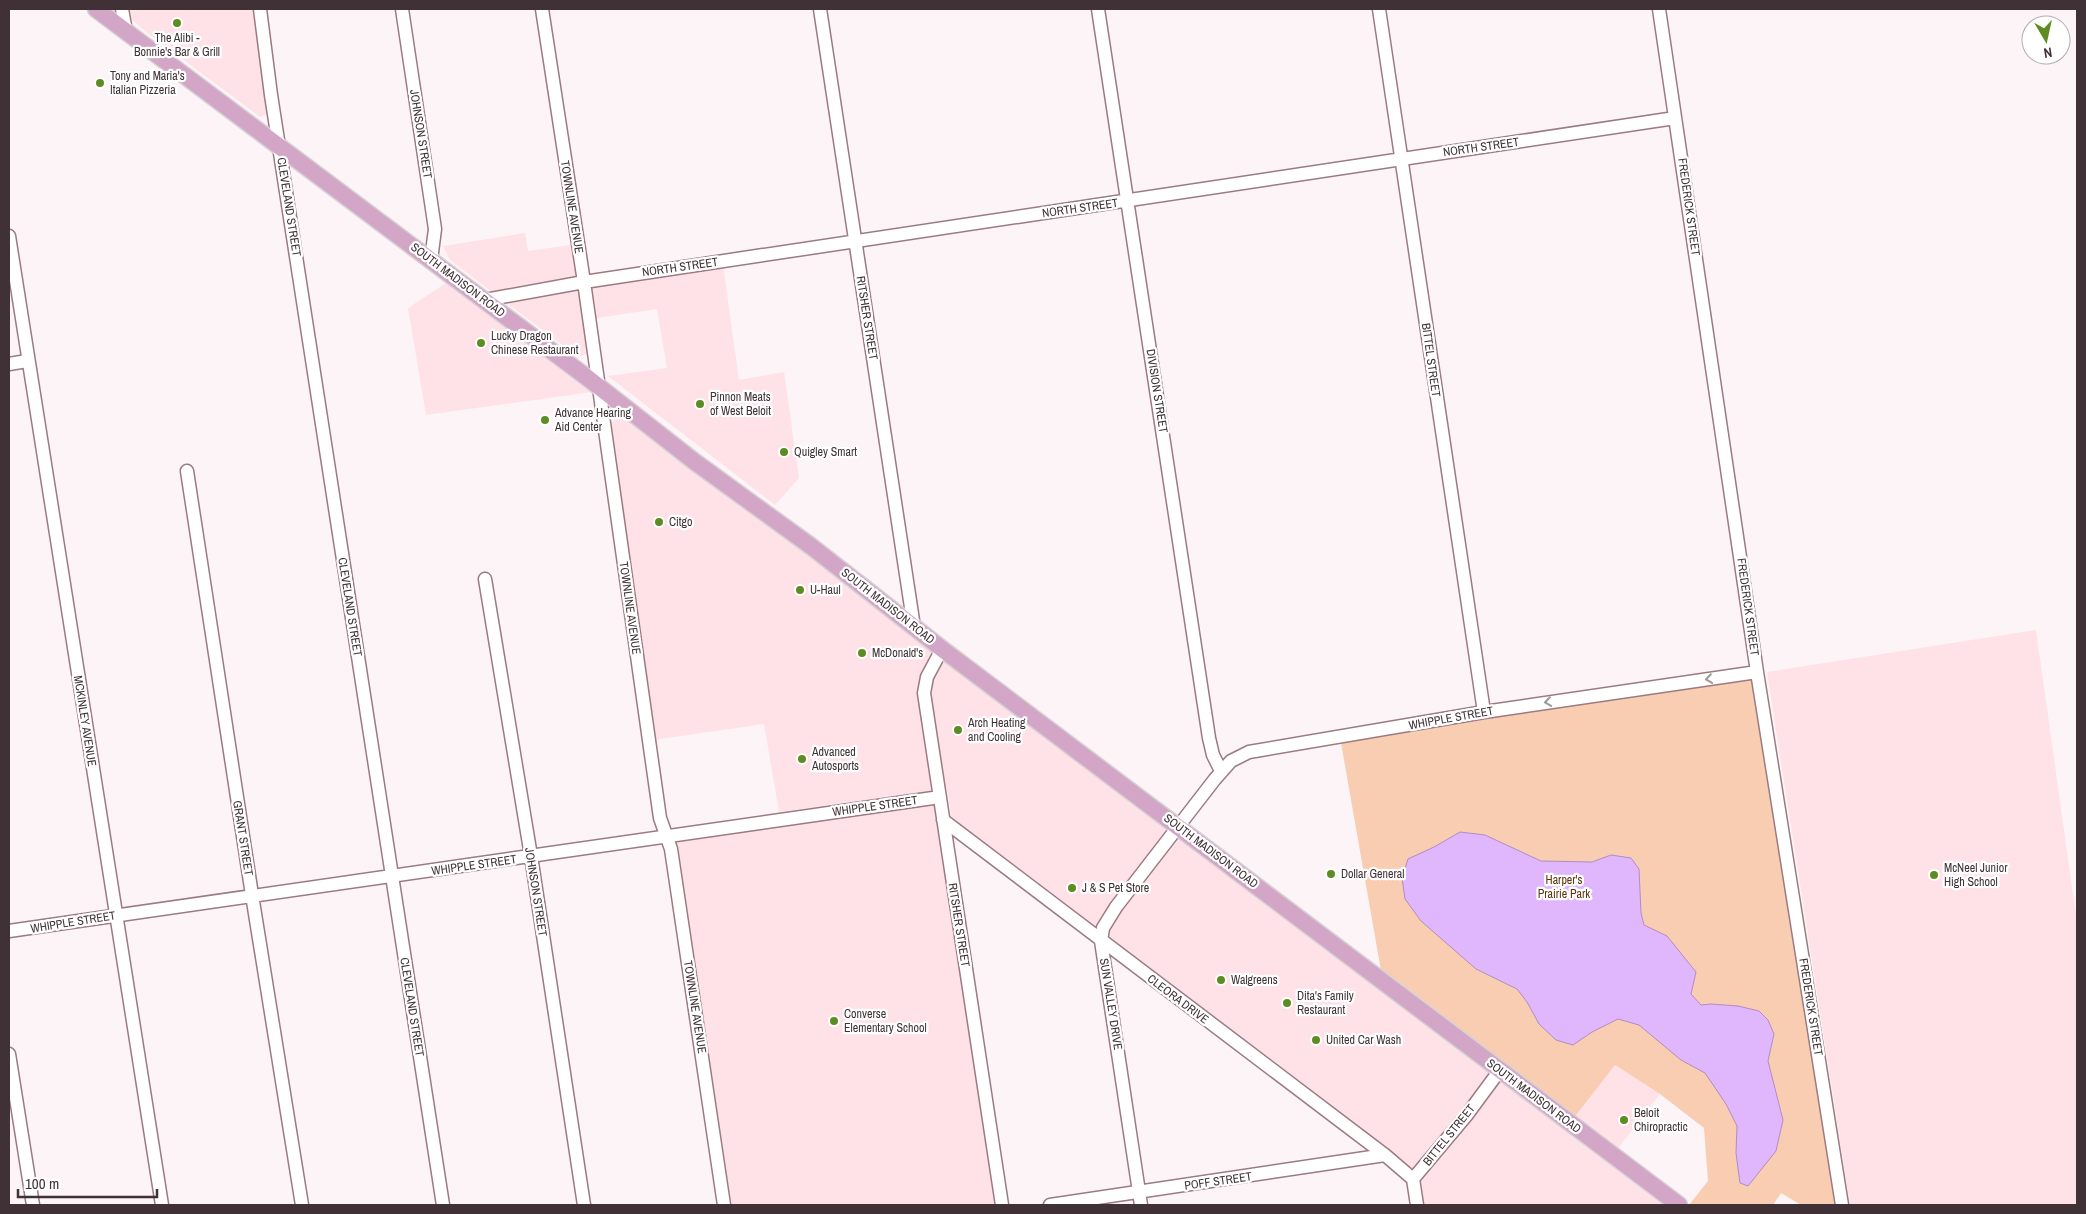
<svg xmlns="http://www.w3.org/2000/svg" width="2086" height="1214" viewBox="0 0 2086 1214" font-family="'Archivo Narrow',sans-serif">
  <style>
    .built { fill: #fee2e8 }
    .green { fill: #f9cdb1 }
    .water { fill: #e0b6fd; stroke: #b08ec1 }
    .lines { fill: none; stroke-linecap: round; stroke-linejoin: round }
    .minor-casing { stroke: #9b7a82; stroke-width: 15 }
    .major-casing { stroke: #d5d2d3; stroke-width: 19 }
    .minor { stroke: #fff; stroke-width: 12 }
    .major { stroke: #d3a6c8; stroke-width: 16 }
    .oneway { stroke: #9f989a }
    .poi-dot { fill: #5d8d22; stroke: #fff; stroke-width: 2 }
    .labels { text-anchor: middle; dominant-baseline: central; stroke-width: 4.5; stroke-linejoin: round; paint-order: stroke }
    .poi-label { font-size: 12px; fill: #3f3135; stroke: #fff; text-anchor: start }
    .street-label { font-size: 12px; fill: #3f3135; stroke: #fff }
    .park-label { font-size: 12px; fill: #5f310c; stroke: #fff }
  </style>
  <rect width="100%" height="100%" fill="#fcf4f6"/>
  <path class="built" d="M130,9H254L268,113L260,117L146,32L132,20Z
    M525,233L528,251L571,245L578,289L723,265L739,380L784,372L799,478L775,505L608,376L667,368L657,309L584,320L589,350L586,354L578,357L450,260L443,246Z
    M449,281L589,388L592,392L426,415L408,308Z
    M617,417L626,418L1141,807L1570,1123L1615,1065L1660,1094L1613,1155L1675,1205H1423L1420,1188L1408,1165L952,819L947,789L779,812L764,724L653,740L614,458L612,423Z
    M2036,630L2077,923V1205H1850L1767,672Z
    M940,797L1002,1205H724L666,836Z"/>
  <path class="green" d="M1757,672L1842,1205H1801L1781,1193L1773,1205H1689L1708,1181L1704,1128L1660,1094L1615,1065L1570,1123L1383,982L1340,737Z"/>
  <path class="water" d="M1460,832L1485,835L1541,861L1592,862L1611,855L1631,858L1639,869L1641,913L1644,925L1667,936L1696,972L1691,994L1701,1005L1711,1004L1738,1006L1759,1011L1768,1020L1774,1034L1768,1061L1783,1120L1776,1151L1748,1186L1740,1183L1736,1153L1737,1126L1726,1104L1705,1073L1681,1060L1639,1025L1618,1019L1592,1032L1573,1045L1556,1040L1539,1024L1527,1002L1517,989L1476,969L1421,921L1405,899L1402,878L1408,859L1434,847Z"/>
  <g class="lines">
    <defs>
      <path id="minor" d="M122,9L126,31
        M260,9L271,95L443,1205
        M402,9L435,229L431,260
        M542,9L584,282L660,818L671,849L724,1205
        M820,9L914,627
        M1098,9L1209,738L1213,755L1221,771
        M1379,9L1484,712
        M1659,9L1757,672L1842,1205
        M9,236L162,1205
        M485,300L584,282L1675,118
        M9,364L27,361
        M187,471L252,895L302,1205
        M485,579L531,856L584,1205
        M942,649L927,677L924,693L1002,1205
        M943,820L1385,1155L1413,1179
        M9,931L940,797
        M9,1054L33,1205
        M1050,1205L1385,1155
        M1141,1205L1101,941L1103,928L1116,907L1215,779L1231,761L1249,752L1484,712L1757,672
        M1417,1205L1413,1179L1466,1116L1500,1070"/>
      <path id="major" d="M96,9L589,379L695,462L812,547L942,649L1679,1205"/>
    </defs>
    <use href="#minor" class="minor-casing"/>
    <use href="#major" class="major-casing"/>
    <use href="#minor" class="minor"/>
    <use href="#major" class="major"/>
  </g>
  <defs><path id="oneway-chevron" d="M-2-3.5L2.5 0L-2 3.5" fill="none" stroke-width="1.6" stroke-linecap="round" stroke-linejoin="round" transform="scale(1.25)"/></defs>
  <g class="oneway">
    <use href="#oneway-chevron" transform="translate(1709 679) rotate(172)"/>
    <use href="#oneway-chevron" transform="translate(1548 702) rotate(172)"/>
  </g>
  <g class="poi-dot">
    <circle cx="177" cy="23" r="5"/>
    <circle cx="100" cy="83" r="5"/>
    <circle cx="481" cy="343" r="5"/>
    <circle cx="700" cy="404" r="5"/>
    <circle cx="545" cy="420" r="5"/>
    <circle cx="784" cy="452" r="5"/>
    <circle cx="659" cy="522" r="5"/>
    <circle cx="800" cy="590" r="5"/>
    <circle cx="862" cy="653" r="5"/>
    <circle cx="958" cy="730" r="5"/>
    <circle cx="802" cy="759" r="5"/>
    <circle cx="1331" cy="874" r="5"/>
    <circle cx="1934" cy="875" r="5"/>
    <circle cx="1072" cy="888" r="5"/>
    <circle cx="1221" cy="980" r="5"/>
    <circle cx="1287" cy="1003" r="5"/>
    <circle cx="834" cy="1021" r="5"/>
    <circle cx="1316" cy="1040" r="5"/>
    <circle cx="1624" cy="1120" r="5"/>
  </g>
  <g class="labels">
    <g class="poi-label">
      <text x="177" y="38" text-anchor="middle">The Alibi -<tspan x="177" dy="14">Bonnie's Bar &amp; Grill</tspan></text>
      <text x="110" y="76">Tony and Maria's<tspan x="110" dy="14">Italian Pizzeria</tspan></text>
      <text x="491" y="336">Lucky Dragon<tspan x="491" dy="14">Chinese Restaurant</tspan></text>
      <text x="710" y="397">Pinnon Meats<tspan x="710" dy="14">of West Beloit</tspan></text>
      <text x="555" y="413">Advance Hearing<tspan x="555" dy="14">Aid Center</tspan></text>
      <text x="794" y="452">Quigley Smart</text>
      <text x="669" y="522">Citgo</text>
      <text x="810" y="590">U-Haul</text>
      <text x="872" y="653">McDonald's</text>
      <text x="968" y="723">Arch Heating<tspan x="968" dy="14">and Cooling</tspan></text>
      <text x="812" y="752">Advanced<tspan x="812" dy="14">Autosports</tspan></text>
      <text x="1944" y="868">McNeel Junior<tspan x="1944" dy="14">High School</tspan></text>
      <text x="1341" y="874">Dollar General</text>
      <text x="1082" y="888">J &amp; S Pet Store</text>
      <text x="1231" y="980">Walgreens</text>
      <text x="1297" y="996">Dita's Family<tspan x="1297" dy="14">Restaurant</tspan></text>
      <text x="844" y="1014">Converse<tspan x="844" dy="14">Elementary School</tspan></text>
      <text x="1326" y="1040">United Car Wash</text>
      <text x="1634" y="1113">Beloit<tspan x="1634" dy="14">Chiropractic</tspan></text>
    </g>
    <g class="street-label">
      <text transform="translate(421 134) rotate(81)">JOHNSON STREET</text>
      <text transform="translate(1481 147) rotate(-8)">NORTH STREET</text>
      <text transform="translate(289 207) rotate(81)">CLEVELAND STREET</text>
      <text transform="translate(572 207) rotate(81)">TOWNLINE AVENUE</text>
      <text transform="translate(1689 207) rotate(82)">FREDERICK STREET</text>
      <text transform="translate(1080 208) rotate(-8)">NORTH STREET</text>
      <text transform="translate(680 267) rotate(-8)">NORTH STREET</text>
      <text transform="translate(458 280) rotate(37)">SOUTH MADISON ROAD</text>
      <text transform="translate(867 318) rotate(81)">RITSHER STREET</text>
      <text transform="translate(1431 360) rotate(82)">BITTEL STREET</text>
      <text transform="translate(1157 391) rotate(81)">DIVISION STREET</text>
      <text transform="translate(888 606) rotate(38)">SOUTH MADISON ROAD</text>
      <text transform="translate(350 607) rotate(81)">CLEVELAND STREET</text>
      <text transform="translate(1748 607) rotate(82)">FREDERICK STREET</text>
      <text transform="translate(630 608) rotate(82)">TOWNLINE AVENUE</text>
      <text transform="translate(1451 718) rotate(-10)">WHIPPLE STREET</text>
      <text transform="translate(85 721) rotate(81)">MCKINLEY AVENUE</text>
      <text transform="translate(875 806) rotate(-8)">WHIPPLE STREET</text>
      <text transform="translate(243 838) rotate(81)">GRANT STREET</text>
      <text transform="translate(1211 851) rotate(37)">SOUTH MADISON ROAD</text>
      <text transform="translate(474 865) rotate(-8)">WHIPPLE STREET</text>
      <text transform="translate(536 892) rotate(81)">JOHNSON STREET</text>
      <text transform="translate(73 922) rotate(-9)">WHIPPLE STREET</text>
      <text transform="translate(959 925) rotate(81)">RITSHER STREET</text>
      <text transform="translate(1178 999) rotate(37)">CLEORA DRIVE</text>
      <text transform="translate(1111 1004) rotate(81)">SUN VALLEY DRIVE</text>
      <text transform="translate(412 1007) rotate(81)">CLEVELAND STREET</text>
      <text transform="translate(695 1007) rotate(81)">TOWNLINE AVENUE</text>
      <text transform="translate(1811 1007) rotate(81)">FREDERICK STREET</text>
      <text transform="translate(1534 1096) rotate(37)">SOUTH MADISON ROAD</text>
      <text transform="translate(1449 1135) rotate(-51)">BITTEL STREET</text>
      <text transform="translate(1218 1181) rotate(-8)">POFF STREET</text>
    </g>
    <g class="park-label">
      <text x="1564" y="880">Harper's<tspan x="1564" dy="14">Prairie Park</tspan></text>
    </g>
  </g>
  <rect width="2086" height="1214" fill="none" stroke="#3f3135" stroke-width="20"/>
  <g transform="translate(2046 40) rotate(171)"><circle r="24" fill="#ffffff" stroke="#b2adae"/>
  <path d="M0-4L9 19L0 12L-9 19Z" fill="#5d8d22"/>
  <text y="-8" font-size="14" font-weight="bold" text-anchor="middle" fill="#3f3135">N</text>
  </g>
  <path d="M18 1189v8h139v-8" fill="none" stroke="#3f3135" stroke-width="2.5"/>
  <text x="25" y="1189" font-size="15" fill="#3f3135" stroke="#ffffff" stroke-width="4" paint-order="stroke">100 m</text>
</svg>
